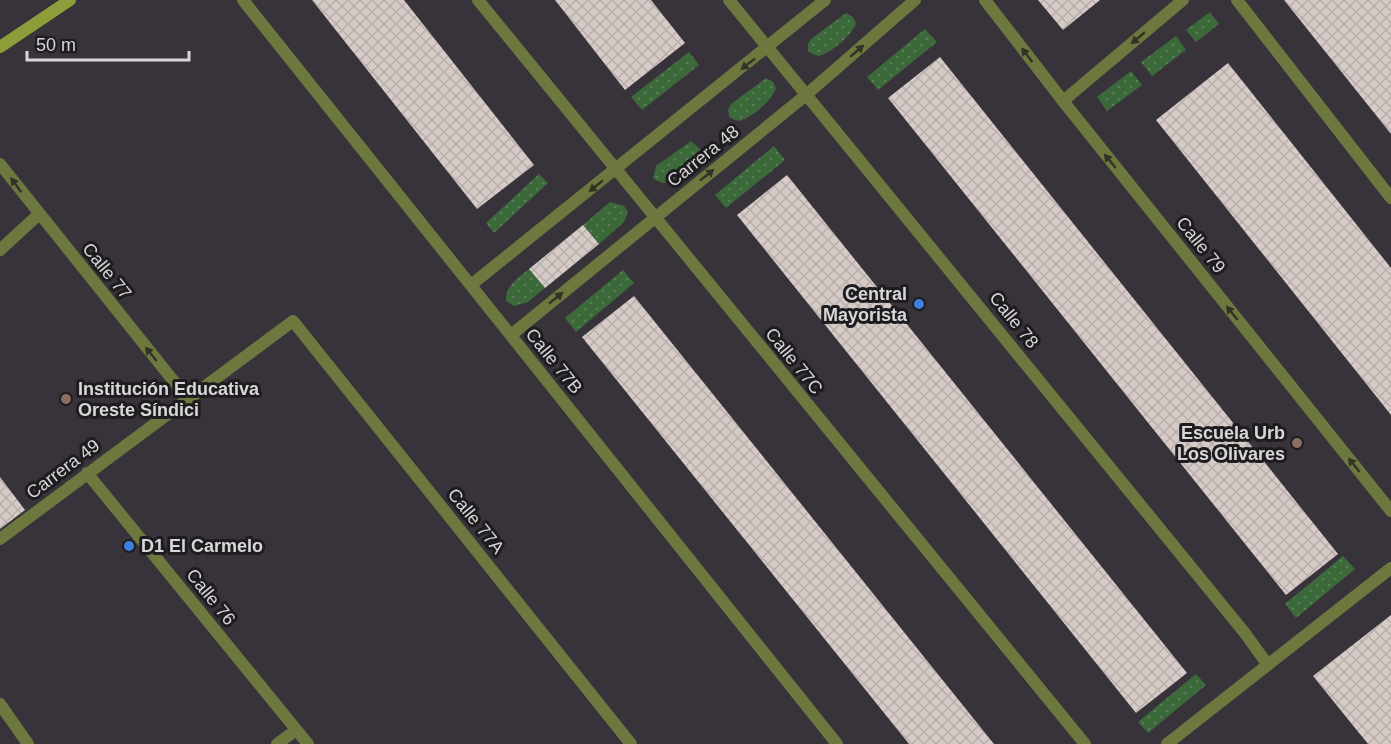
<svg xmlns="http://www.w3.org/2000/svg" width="1391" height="744" viewBox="0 0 1391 744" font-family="Helvetica,sans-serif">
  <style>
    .green { fill: url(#green-dots) }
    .building { fill: url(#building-cross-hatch) }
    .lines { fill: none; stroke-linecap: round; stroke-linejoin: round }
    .street { stroke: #6d783e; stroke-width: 12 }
    .secondary { stroke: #8d9d3a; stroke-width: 12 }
    .oneway { fill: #323327 }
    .shop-dot { fill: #3f7fe0; stroke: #1e1c1f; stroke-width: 2 }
    .education-dot { fill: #8d6e63; stroke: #1e1c1f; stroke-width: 2 }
    .labels { text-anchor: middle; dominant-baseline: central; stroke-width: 6; stroke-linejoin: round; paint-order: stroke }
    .street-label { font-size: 18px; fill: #d9d6da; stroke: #1e1c1f }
    .poi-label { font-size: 18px; font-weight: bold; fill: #d9d6da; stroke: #1e1c1f; text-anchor: end }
  </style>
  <defs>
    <pattern id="green-dots" width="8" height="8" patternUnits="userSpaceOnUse" patternTransform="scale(1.5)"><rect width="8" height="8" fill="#3b693a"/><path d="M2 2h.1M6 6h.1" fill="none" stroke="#577e56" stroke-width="1.8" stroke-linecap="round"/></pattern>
    <pattern id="building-cross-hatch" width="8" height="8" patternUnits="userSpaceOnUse" patternTransform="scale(1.5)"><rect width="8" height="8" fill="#d6cbc6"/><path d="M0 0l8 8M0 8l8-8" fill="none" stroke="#b8afab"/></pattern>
  </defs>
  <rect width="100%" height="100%" fill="#38333b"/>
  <path class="green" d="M1210,12L1219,24L1196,42L1186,30Z
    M846,13L853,17L856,23C853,34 833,51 822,55C817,57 812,54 808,51V44L811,39Z
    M925,29L937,42L878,90L867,77Z
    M1176,36L1186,50L1152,76L1141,62Z
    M689,52L699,65L642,110L631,97Z
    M1131,71L1142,85L1107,111L1097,97Z
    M766,78L773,82L776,88C773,99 754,116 742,120C737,122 732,119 729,116L728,110L731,104Z
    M691,141L701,150C698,161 678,178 667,182C662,184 657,181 653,178L656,166Z
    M774,146L785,160L726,208L715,195Z
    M539,174L548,183L494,233L486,223Z
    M610,202L624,206L628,212L624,222L599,244L583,225Z
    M529,269L545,288L528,302L514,306L506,301C505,286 518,278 529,269Z
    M623,270L634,283L576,332L565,318Z
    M1343,556L1355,569L1296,618L1285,604Z
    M1196,674L1206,685L1148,733L1138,722Z"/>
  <path class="building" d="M312,0H404L534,165L477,209Z
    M555,0H651L685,43L625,90Z
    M1038,0H1100L1063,30Z
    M1284,0H1391V134Z
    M940,57L1338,554L1286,595L888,98Z
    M1228,63L1391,268V415L1156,120Z
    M787,175L1187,673L1136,713L737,215Z
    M583,225L599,244L545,288L529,269Z
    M634,296L916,647L994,744H909L582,337Z
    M0,477L25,510L0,529Z
    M1391,615V744H1368L1313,676Z"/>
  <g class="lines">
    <path class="street" d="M243,0L837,744
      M478,0L1085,744
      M729,0L1244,632L1268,665
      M985,0L1063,101L1391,511
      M1237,0L1391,198
      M1063,101L1183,0
      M0,164L188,399
      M0,250L38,215
      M471,285L825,0
      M511,335L806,95L915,0
      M87,473L308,744
      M0,539L293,321L631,744
      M0,704L28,744
      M277,744L296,730
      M1167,744L1391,568"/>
    <path class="secondary" d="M0,47L70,0"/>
  </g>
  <defs><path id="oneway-solid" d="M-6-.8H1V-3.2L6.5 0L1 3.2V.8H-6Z" transform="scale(1.5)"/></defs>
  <g class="oneway">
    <use href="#oneway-solid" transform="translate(1138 38) rotate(140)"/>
    <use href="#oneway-solid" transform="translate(857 51) rotate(-41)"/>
    <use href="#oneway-solid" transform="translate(1027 55) rotate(-127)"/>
    <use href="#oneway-solid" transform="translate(748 64) rotate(142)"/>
    <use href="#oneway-solid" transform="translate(1110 161) rotate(-129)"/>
    <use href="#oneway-solid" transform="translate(707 175) rotate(-39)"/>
    <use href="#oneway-solid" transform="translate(16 185) rotate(-126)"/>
    <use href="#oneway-solid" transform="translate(596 186) rotate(141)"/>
    <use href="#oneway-solid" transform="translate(556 298) rotate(-39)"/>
    <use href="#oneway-solid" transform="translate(1232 313) rotate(-129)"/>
    <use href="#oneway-solid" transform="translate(151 354) rotate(-129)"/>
    <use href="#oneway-solid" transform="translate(1354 465) rotate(-129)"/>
  </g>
  <g class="shop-dot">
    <circle cx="919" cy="304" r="6"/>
    <circle cx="129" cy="546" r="6"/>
  </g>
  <g class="education-dot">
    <circle cx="66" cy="399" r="6"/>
    <circle cx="1297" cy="443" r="6"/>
  </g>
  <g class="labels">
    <g class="street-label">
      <text transform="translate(703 156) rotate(-39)">Carrera 48</text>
      <text transform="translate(1201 245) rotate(51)">Calle 79</text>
      <text transform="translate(107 271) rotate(51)">Calle 77</text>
      <text transform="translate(1014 320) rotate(51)">Calle 78</text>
      <text transform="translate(554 361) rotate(51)">Calle 77B</text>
      <text transform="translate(794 361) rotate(51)">Calle 77C</text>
      <text transform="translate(63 469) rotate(-37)">Carrera 49</text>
      <text transform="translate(476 521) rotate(51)">Calle 77A</text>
      <text transform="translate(211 597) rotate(51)">Calle 76</text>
    </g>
    <g class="poi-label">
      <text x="907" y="294">Central<tspan x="907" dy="21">Mayorista</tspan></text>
      <text x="78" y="389" text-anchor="start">Institución Educativa<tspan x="78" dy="21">Oreste Síndici</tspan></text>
      <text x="1285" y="433">Escuela Urb<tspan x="1285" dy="21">Los Olivares</tspan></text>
      <text x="141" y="546" text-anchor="start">D1 El Carmelo</text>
    </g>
  </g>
  <path d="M27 51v9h162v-9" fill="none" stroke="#d9d6da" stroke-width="3"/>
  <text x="36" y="51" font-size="18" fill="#d9d6da" stroke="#1e1c1f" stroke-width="4.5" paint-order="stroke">50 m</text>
</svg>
